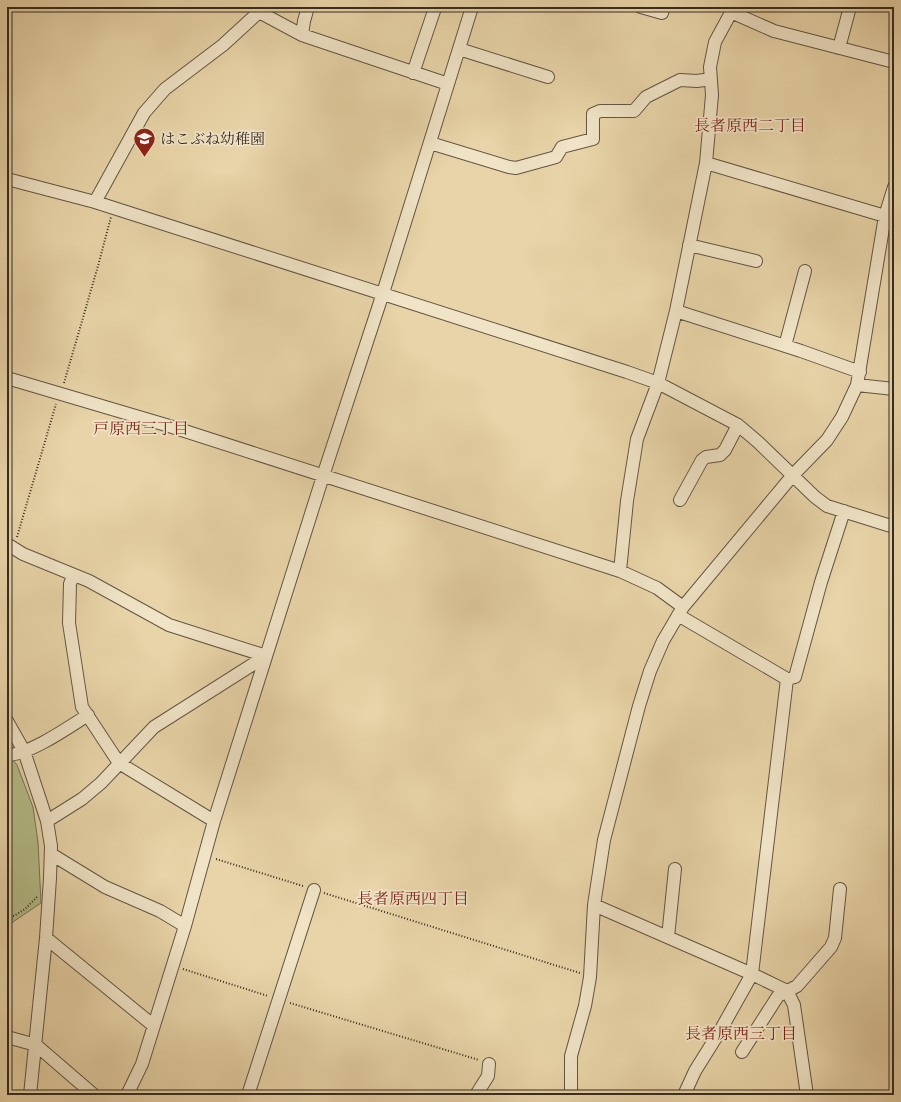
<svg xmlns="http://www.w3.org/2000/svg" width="901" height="1102" viewBox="0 0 901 1102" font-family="'IM FELL Great Primer','Noto Serif JP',serif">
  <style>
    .green { fill: #b4bd89; stroke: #747456 }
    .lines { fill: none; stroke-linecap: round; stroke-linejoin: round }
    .minor-casing { stroke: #625644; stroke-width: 14 }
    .path { stroke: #352c23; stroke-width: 2; stroke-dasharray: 1 2; stroke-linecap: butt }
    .minor { stroke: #f0e3c6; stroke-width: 12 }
    .labels { text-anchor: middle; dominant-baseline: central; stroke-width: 3.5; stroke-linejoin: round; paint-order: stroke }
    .poi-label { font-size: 15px; fill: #352c23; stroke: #f0e3c6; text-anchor: start }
    .neighbourhood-label { font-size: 16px; fill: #7a1f14; stroke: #f0e3c6 }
  </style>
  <rect width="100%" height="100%" fill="#e8d4a8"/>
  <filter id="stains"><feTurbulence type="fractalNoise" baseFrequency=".005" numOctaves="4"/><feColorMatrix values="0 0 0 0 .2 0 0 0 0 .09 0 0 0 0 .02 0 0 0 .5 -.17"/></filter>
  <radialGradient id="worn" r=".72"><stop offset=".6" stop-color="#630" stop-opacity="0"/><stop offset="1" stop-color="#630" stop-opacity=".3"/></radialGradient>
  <path class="green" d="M7,760H13L17,765L33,807L38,842L41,903L7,926Z"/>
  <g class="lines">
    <defs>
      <path id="minor" d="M257,7L259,12L302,35L448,84
        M641,7L662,13L664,7
        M731,12L774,31L894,62
        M302,35L304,21L308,7
        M839,48L850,7
        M459,49L548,77
        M413,73L435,8
        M430,143L509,167L516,168L556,157L562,147L593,139V114L600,111H634L646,97L680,80L697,81L711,79
        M706,163L885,216
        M7,179L95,202L627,372L658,383L738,425L758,442L815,497L827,506L894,527
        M95,202L144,113L165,89L223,45L259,12
        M689,245L756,261
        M676,311L801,351L860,372
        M785,346L805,271
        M7,378L166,425L620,571L657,588L683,607
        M857,385L894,389
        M680,500L702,460L706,457L720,455L725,450L738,425
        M7,544L23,554L89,581L169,625L266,656
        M620,571L627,501L637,439L658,383L676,311L706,163L712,95L710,67L715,42L734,7
        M73,576L70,584L69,623L82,707L119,763L214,821
        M678,615L787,679
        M787,679L795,677L821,582L844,511
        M7,721L24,751L47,821L51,846L50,878L46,938L30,1095
        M7,755C29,755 69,727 88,715
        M47,821L82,799L101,783L154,727L266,656
        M51,854L105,887L160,911L185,926
        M594,905L752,974L787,991L794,1005L807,1095
        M668,937L675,869
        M46,938L154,1026
        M7,1037L36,1045L94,1095
        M742,1052L778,996L797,986L831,947L835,938L840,889
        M127,1095L142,1064L185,926L214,821L323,476L383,293L472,7
        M248,1095L314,890
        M476,1095L488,1076L489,1064
        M571,1095V1056L585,1006L590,977L594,905L604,840L639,706L650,671L663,641L683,607L793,475L827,440L842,417L857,385L885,216L894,187
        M684,1095L695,1071L720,1031L752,974L787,679"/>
    </defs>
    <use href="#minor" class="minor-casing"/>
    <path class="path" d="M64,383L98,266L111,217
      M17,537L56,404
      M216,859L303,886
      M324,893L580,973
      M7,916H14L25,909L38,896
      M7,923L13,917
      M183,969L268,996
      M290,1003L479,1060"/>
    <use href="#minor" class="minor"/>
  </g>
  <defs>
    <symbol id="school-pin" viewBox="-11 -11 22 30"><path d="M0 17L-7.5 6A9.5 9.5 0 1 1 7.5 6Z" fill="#8f2418" stroke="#f0e3c6"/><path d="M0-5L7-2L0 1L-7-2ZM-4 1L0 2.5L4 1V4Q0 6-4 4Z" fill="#fff"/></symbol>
  </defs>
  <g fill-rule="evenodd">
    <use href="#school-pin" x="132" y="126" width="25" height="34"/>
  </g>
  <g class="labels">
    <g class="poi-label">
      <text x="160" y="139">はこぶね幼稚園</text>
    </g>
    <g class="neighbourhood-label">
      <text x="750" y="125">長者原西二丁目</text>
      <text x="141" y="428">戸原西三丁目</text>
      <text x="413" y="898">長者原西四丁目</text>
      <text x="741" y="1033">長者原西三丁目</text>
    </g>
  </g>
  <rect width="901" height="1102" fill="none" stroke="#e8d4a8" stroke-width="24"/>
  <rect x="8" y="8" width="885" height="1086" fill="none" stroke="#352c23" stroke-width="2"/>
  <rect x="12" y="12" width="877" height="1078" fill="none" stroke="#352c23"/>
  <rect width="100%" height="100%" filter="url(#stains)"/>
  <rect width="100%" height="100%" fill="url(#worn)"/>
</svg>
